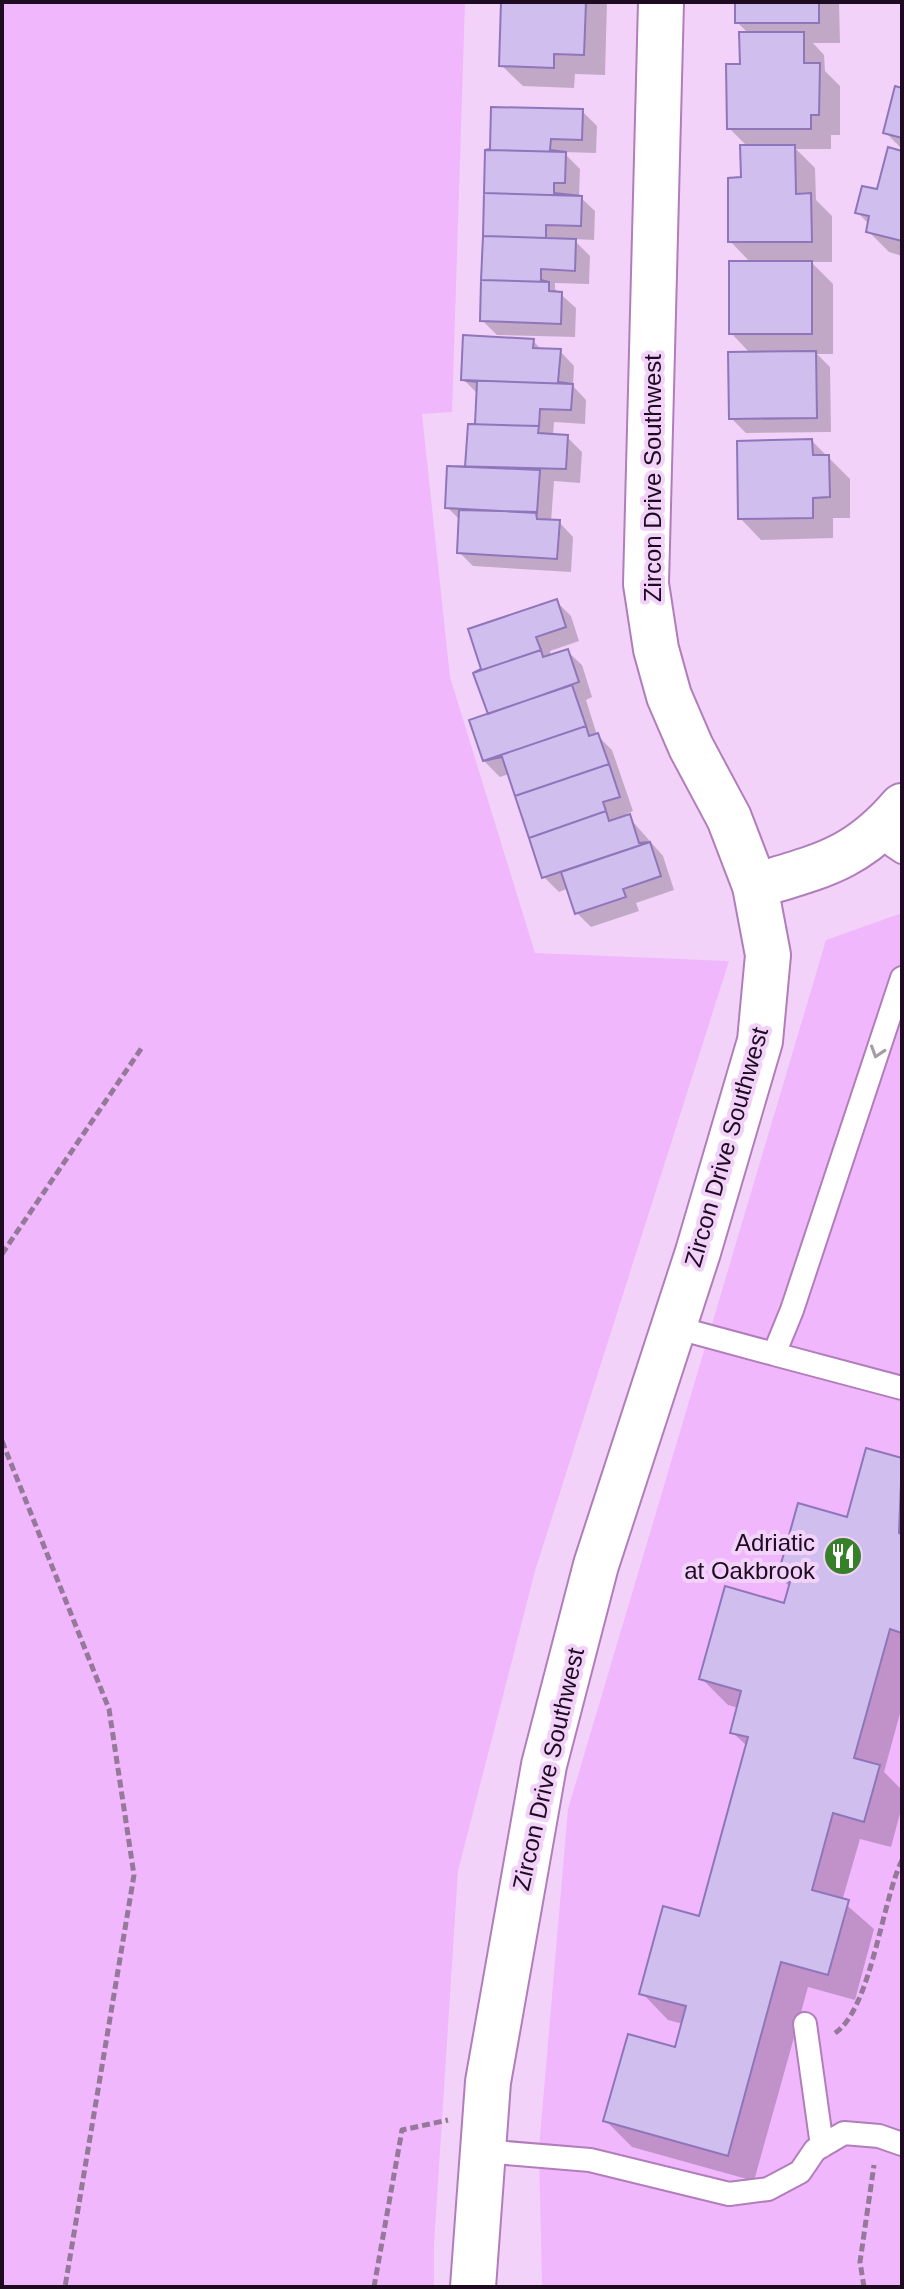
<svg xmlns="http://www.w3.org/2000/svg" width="904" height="2289" viewBox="0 0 904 2289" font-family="Arial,sans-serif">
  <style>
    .green { fill: #f1b7fc }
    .shadow { fill: #0003 }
    .building { fill: #d0bfee; stroke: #8f75ba; stroke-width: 2 }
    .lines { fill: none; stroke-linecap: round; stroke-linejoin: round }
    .service-casing { stroke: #b17dbb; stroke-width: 26 }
    .minor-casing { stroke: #b17dbb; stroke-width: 48 }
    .tertiary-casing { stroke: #b17dbb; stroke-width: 48 }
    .path { stroke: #947999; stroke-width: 5; stroke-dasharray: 8 4; stroke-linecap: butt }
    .service { stroke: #fff; stroke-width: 22 }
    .minor { stroke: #fff; stroke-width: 44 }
    .tertiary { stroke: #fff; stroke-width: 44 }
    .oneway { stroke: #a59da7 }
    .labels { text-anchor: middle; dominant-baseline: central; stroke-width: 8; stroke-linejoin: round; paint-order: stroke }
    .street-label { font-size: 24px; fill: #1e0b22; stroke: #f3d2f9 }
    .poi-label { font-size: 24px; fill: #1e0b22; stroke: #f3d2f9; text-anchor: end }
  </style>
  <rect width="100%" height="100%" fill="#f3d2f9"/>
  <path class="green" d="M2,2H465L452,412L422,414L450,677L535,953L729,961L535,1571L458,1871L434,2245V2287H2Z
    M902,913V2287H542L539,2148L568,1809L826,940Z"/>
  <path class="shadow" d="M503,2H607L605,75L575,74L574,88L523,86L501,65Z
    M737,2H839L840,43H813L824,55L825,71L840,86V135H831V149H796L815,168L816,200L832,216V262H811L833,284V354H817L830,367L831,432L746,433L731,418L751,354L731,333L751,263L730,241L748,147L729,128L749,34L737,22Z
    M902,90V149L885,132Z
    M582,111L597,126L596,153L563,152L580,169L579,196L595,211L594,240L573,239L590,256L589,284L555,283V289L576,308L575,337L497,335L482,320L487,151Z
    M902,153V256L889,252L868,231L869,224L857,212L878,192Z
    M533,341L542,350L560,351L574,366L573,386L586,400L585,424L554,422L553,436L567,437L582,452L580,483L554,481L551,522H559L573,537L571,572L473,566L459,552L461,521L447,507L467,469L470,426H477L478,394L463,379Z
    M812,441L850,479V518H833V538L761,540L740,518Z
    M556,601L571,616L579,641L550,651L551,656L567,651L582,665L592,697L586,700L597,735L612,750L633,811L626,814L663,856L674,890L636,903L639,911L591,927L577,913L569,888L559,892L544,877L509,774L500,777L485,762L472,722L490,715L483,670Z
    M867,1450L902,1460V1706L884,1772L902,1790V1806L891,1847L860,1839L842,1901L874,1929L855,2000L808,1987L754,2181L632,2147L606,2121L676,2049L683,2024L668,2020L642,1993L700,1918L748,1747L732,1732L739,1708L728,1705L701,1678L786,1605L791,1588L780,1577L848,1519Z"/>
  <path class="building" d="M501,2H586L584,55L554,54V68L499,66Z
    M735,2H819V23H735Z
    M739,32H804V63H820L819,115H811V129H727L726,64H740Z
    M895,86L902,88V138L883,133Z
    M491,107L583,109L582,140L551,139L550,150L566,152L485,150L490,149Z
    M740,145H795L796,194L811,193L812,242H728V178L741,177Z
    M888,147L902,151V241L866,232L869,216L855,213L862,186L877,189Z
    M485,150L566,152L565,183H554V193L582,196L484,193Z
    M484,193L582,196L581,226L546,225V238L576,239L483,236Z
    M483,236L576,239L575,271L541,269V280L549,282L481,280Z
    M729,261H812V334H729Z
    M481,280L549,282V291L562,292L561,324L480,321Z
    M463,335L534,339L533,348L561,349L558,382L573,384L461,380Z
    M816,351L817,418L729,419L728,352Z
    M461,380L573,384L571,410L540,409L539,426L468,424H475L477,382Z
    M468,424L539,426L538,433L568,435L566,469L447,466L465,467Z
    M812,439L813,455H829L830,497L813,498V518L738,519L737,441Z
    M447,466L540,470L537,513L445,508Z
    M459,510L536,512L537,519L560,520L557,559L457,553Z
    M557,599L566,627L536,637L541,650L473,673L481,669L468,629Z
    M568,649L579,682L488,714L473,673L541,650L543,657Z
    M572,685L586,726L483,761L469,720Z
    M586,726L589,736L598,733L609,764L515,796L502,757L483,761Z
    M609,764L620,797L603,802L606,811L529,838L515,796Z
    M606,811L609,821L630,814L639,843L650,842L542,878L529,838Z
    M650,842L661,876L623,889L626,897L575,914L561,872Z
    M866,1448L902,1458L899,1533L902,1534V1633L890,1629L854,1758L880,1765L864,1822L833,1813L812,1890L849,1900L828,1975L781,1962L728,2156L603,2121L628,2034L675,2047L686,2006L639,1994L663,1906L699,1916L748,1737L730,1733L741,1691L699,1679L725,1586L784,1603L790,1582L777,1578L798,1503L847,1517Z"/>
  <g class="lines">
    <defs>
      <path id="service" d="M882,830L893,846L902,852
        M674,1327L774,1354L792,1310L902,978
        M774,1354L902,1388
        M805,2024L822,2146
        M482,2151L590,2160L729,2194L768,2189L800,2172L815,2150L844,2133L879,2136L902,2144"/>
      <path id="minor" d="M755,886C820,866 856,860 902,806"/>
      <path id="tertiary" d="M473,2287L488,2082L544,1765L596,1565L698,1252L760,1041L768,955L755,886L729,818L691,747L669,696L656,649L646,584L661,2"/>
    </defs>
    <use href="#service" class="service-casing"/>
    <use href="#minor" class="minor-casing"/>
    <use href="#tertiary" class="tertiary-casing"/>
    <path class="path" d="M2,1254L143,1046
      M2,1441L109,1709L134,1875L65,2287
      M835,2033C871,2009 882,1901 902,1860
      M374,2287L402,2130L448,2120
      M864,2287L860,2262L874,2165"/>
    <use href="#service" class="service"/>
    <use href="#minor" class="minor"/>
    <use href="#tertiary" class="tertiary"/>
  </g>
  <defs><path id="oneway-chevron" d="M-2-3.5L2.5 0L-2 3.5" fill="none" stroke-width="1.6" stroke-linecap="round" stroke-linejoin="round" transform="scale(2)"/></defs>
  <use class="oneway" href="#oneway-chevron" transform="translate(877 1052) rotate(108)"/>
  <defs>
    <symbol id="restaurant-disc" viewBox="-11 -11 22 22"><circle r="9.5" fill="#358029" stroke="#f3d2f9"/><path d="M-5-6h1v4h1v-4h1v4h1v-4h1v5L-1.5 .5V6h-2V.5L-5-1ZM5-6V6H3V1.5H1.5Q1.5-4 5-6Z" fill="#fff"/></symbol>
  </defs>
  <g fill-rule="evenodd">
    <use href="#restaurant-disc" x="821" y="1534" width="44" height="44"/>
  </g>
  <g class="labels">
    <g class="street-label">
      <text transform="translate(652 478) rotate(-90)">Zircon Drive Southwest</text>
      <text transform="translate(726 1147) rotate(-74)">Zircon Drive Southwest</text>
      <text transform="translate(548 1769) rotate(-77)">Zircon Drive Southwest</text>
    </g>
    <g class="poi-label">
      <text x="815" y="1542">Adriatic<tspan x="815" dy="28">at Oakbrook</tspan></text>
    </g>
  </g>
  <rect width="904" height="2289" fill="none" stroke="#1e0b22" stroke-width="8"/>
</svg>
